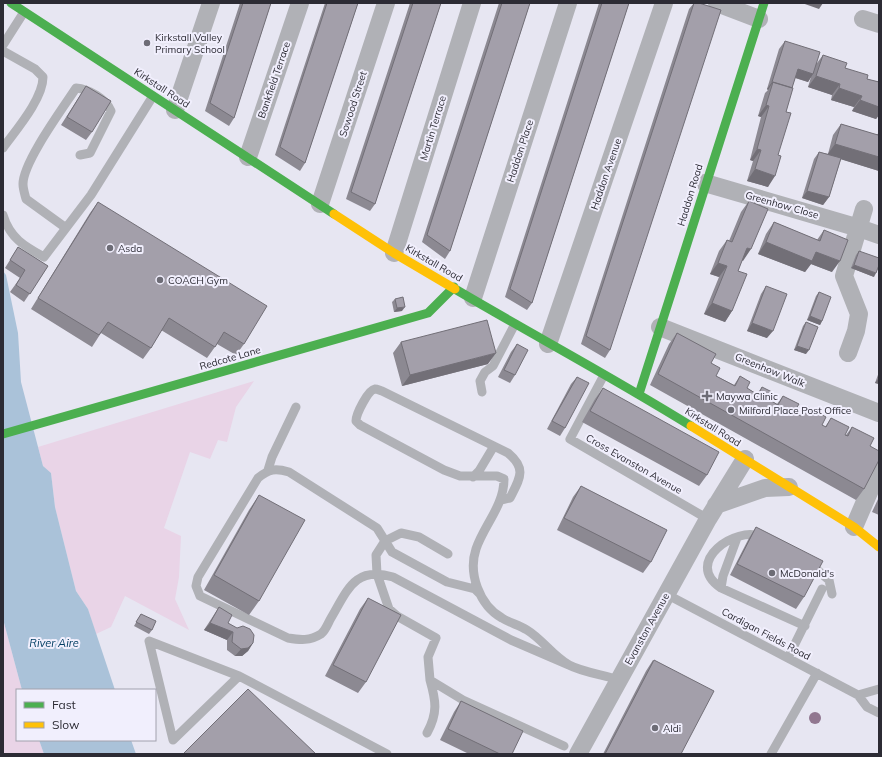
<svg xmlns="http://www.w3.org/2000/svg" width="882" height="757" viewBox="0 0 882 757" font-family="Mulish,sans-serif">
  <style>
    .green { fill: #e9d4e7 }
    .water { fill: #aac2d9 }
    .lines { fill: none; stroke-linecap: round; stroke-linejoin: round }
    .lane { stroke: #b0b1b6; stroke-width: 9 }
    .street { stroke: #b0b1b6; stroke-width: 18 }
    .fast { stroke: #4caf50; stroke-width: 9 }
    .slow { stroke: #ffc107; stroke-width: 9 }
    .tree { fill: #917790 }
    .wall { fill: #8c8992 }
    .shaded-wall { fill: #726f77 }
    .building { fill: #a39faa; stroke: #726f77 }
    .poi-dot { fill: #6d6c76; stroke: #f1effd; stroke-width: 1.5 }
    .labels { text-anchor: middle; dominant-baseline: central; stroke-width: 4; stroke-linejoin: round; paint-order: stroke }
    .poi-label { font-size: 10px; fill: #2c2b34; stroke: #f1effd; text-anchor: start }
    .street-label { font-size: 10px; fill: #2c2b34; stroke: #f1effd }
    .water-label { font-size: 11px; font-style: italic; fill: #003d62; stroke: #f1effd }
  </style>
  <rect width="100%" height="100%" fill="#e7e6f2"/>
  <path class="green" d="M254,381L236,407L227,442L218,440L210,459L190,452L164,528L181,536L179,577L175,599L189,630L125,596L111,627L96,634L88,609L76,591L55,507L51,473L43,466L38,447Z
    M3,619L22,690H17V740H39L44,754H3Z"/>
  <path class="water" d="M3,271L6,275L18,333L21,382L43,466L51,473L55,507L76,591L88,609L115,690H22L3,619Z
    M39,740H131L136,754H44Z"/>
  <g class="lines">
    <path class="lane" d="M3,45L24,12
      M3,51L35,69L43,77C43,99 16,130 3,148
      M3,215C10,238 24,246 44,257L91,195L153,96
      M66,228L26,199C25,195 23,189 23,184C23,162 63,108 76,88C89,89 106,99 111,111L90,153L80,155
      M604,375L570,439L708,519
      M482,392L480,381L485,372L493,366L515,324
      M268,470L272,457L296,407
      M473,477L479,471L494,446
      M501,500L510,498C520,478 527,469 508,453L382,391C379,390 377,389 375,389C368,390 356,414 356,421L360,425L444,470L460,476H497L504,479C504,506 484,525 476,549C468,573 479,605 502,618C510,623 519,625 527,630C542,639 553,656 569,665C582,672 604,675 619,680
      M761,537C737,525 682,562 721,588L805,626
      M809,563L829,580L832,594
      M721,588L723,576L737,538
      M480,594L475,589L447,582L392,552L377,528L289,472C275,468 269,469 258,478L198,577L196,586L200,596L288,638C300,640 310,641 321,634C326,630 328,623 331,618C348,589 355,566 393,577L511,640L569,665
      M666,594L858,695L867,707L879,713
      M788,658L822,589
      M239,676L173,740L149,641L239,676L387,754
      M430,680L428,657L436,638L397,616L389,609L377,574L376,555L385,541L401,533L419,537L448,554
      M858,695L879,689
      M427,733C438,713 436,701 430,680L463,700L564,746
      M771,754L817,673"/>
    <path class="street" d="M717,3L759,19
      M863,19L879,24
      M175,110L211,3
      M248,157L300,3
      M705,183L859,228L879,235
      M320,204L386,3
      M394,253L472,3
      M473,298L568,3
      M660,327L879,413
      M548,344L664,3
      M848,353L856,331L859,314L844,276L864,209
      M716,505L765,488L789,487
      M854,527L879,469
      M578,754L708,519L745,459"/>
    <path class="fast" d="M11,3L334,214
      M455,289C533,335 614,378 691,426
      M639,394L764,3
      M3,434L428,313L454,287"/>
    <path class="slow" d="M334,214L394,253L455,289
      M691,426L854,527L879,547"/>
  </g>
  <circle class="tree" cx="815" cy="718" r="6"/>
  <path class="wall" d="M240,3H271L234,118L229,126L205,111Z
    M325,3H358L305,163L300,171L275,155Z
    M410,3H441L375,204L370,211L346,199Z
    M499,3H530L450,251L445,259L422,242Z
    M599,3H629L532,303L527,310L505,297Z
    M694,3H699L610,350L605,358L581,344L689,9Z
    M785,41L817,63L823,55L845,68L867,79L879,82V115L876,119L852,111L854,107L831,100L832,95L808,87L811,77L808,82L795,78L792,88L768,187L747,181L753,161L750,160L761,117L758,116L765,93L768,90L767,89L779,49Z
    M86,86L92,132L86,140L61,125Z
    M841,124L877,135L879,132V171L841,159L829,197L823,205L802,198L814,159L819,152L828,154L833,135Z
    M749,201L743,261L742,260L738,271L732,311L725,322L704,314L719,277L710,274L719,251L727,240L729,241L741,212Z
    M98,202L244,344L236,355L217,344L207,358L161,330L151,348L143,359L101,333L92,347L31,309L90,213Z
    M774,222L817,240L824,230L832,272L811,264L805,272L758,254L766,234Z
    M18,247L48,266L24,302L10,292L20,278L5,268Z
    M859,251L874,277L851,268L856,255Z
    M766,286L767,338L747,331L761,294Z
    M819,292L822,321L820,325L807,320L816,296Z
    M395,299L402,311L394,312L392,302Z
    M806,322V354L794,350L803,326Z
    M677,333L711,363L716,376L734,385L740,376L747,388L757,394L762,387L768,399L777,404L783,396L794,412L800,415L806,406L822,425L825,427L831,418L845,435H846L852,427L870,446L864,489L856,500L650,385L669,344Z
    M401,342L488,364L402,386L393,353Z
    M517,344L515,375L510,383L498,377L511,352Z
    M879,372V384L875,383Z
    M577,377L565,428L560,436L547,429L571,384Z
    M603,388L707,475L699,486L582,422L595,399Z
    M581,486L651,562L643,573L557,530L573,497Z
    M259,495V601L249,615L204,590L249,510Z
    M879,497V515L872,512Z
    M756,527L804,597L796,609L730,575L749,538Z
    M368,598L366,682L358,693L325,676L360,609Z
    M219,607L228,623L253,643L248,651L242,656H235L227,650V640L204,630Z
    M141,614L152,630L149,634L134,626Z
    M653,660L681,754H603L646,671Z
    M461,701L512,754H469L440,740L454,712Z"/>
  <path class="shaded-wall" d="M802,3H823L819,9Z
    M798,69L813,74L808,82L793,77Z
    M816,76L840,84L832,95L808,87Z
    M772,82H773L768,90L767,89Z
    M839,88L862,96L854,107L831,100Z
    M860,100L879,107V115L876,119L852,111Z
    M766,105L769,106L761,117L758,116Z
    M835,144L879,157V171L827,155Z
    M757,149L761,150L753,161L750,160Z
    M755,169L775,176L768,187L747,181Z
    M807,191L829,197L823,205L802,198Z
    M766,242L816,252L840,261L832,272L811,264L805,272L758,254Z
    M747,248L751,249L743,261L740,259Z
    M718,263L727,266L719,277L710,274Z
    M854,265L876,273L874,277L851,268Z
    M712,303L732,311L725,322L704,314Z
    M405,307L402,311L394,312L397,308Z
    M810,316L822,321L820,325L807,320Z
    M752,323L773,331L767,338L747,331Z
    M797,346L809,350L806,354L794,350Z
    M496,353L488,364L402,386L410,375Z
    M878,379H879V384L875,383Z
    M210,623L233,632L227,640L204,630Z
    M253,643L248,651L242,656H235L241,649Z"/>
  <path class="building" d="M243,3H271L234,118L210,103Z
    M327,3H358L305,163L280,147Z
    M413,3H441L375,204L351,192Z
    M502,3H530L450,251L427,235Z
    M602,3H629L532,303L510,289Z
    M694,3H699L721,10L610,350L586,336Z
    M785,41L820,52L813,74L798,69L792,88L772,82Z
    M823,55L847,63L845,68L868,75L867,79L879,82V107L860,100L862,96L839,88L840,84L816,76Z
    M773,82L793,88L786,112L791,113L778,155L781,156L775,176L755,169L761,150L757,149L769,106L766,105Z
    M86,86L111,101L92,132L67,117Z
    M841,124L878,135L879,132V157L835,144Z
    M819,152L841,158L829,197L807,191Z
    M749,201L768,209L751,249L747,248L738,271L747,274L732,311L712,303L727,266L718,263L727,240L732,242Z
    M98,202L267,306L244,344L224,332L215,347L169,318L151,348L108,322L99,335L38,298Z
    M774,222L820,241L824,230L848,240L840,261L816,252L812,261L766,242Z
    M18,247L48,266L30,294L16,285L25,270L10,260Z
    M859,251L879,258V265L876,273L854,265Z
    M766,286L787,294L773,331L752,323Z
    M819,292L831,297L822,321L810,316Z
    M403,297L405,307L397,308L395,299Z
    M487,320L496,353L410,375L401,342Z
    M806,322L818,327L809,350L797,346Z
    M677,333L716,354L711,363L720,368L716,376L735,386L740,376L750,382L747,388L758,395L762,387L772,392L768,399L778,405L783,396L799,404L794,412L801,416L806,406L826,417L822,425L826,427L831,418L849,427L845,435L848,436L852,427L874,438L870,446L879,451V460L864,489L658,374Z
    M517,344L528,350L515,375L504,370Z
    M577,377L589,383L565,428L552,421Z
    M603,388L719,452L707,475L590,411Z
    M581,486L667,530L651,562L564,518Z
    M259,495L305,520L259,601L214,575Z
    M756,527L823,561L804,597L737,564Z
    M368,598L401,615L366,682L333,665Z
    M219,607L232,615L228,623L237,628L243,626L250,629L254,635L253,643L248,648L241,649L232,642L233,632L210,623Z
    M141,614L156,621L152,630L136,622Z
    M654,660L714,691L681,754H605Z
    M248,689L316,754H183Z
    M461,701L523,731L512,754H500L448,729Z"/>
  <g class="poi-dot">
    <circle cx="147" cy="43" r="4"/>
    <circle cx="110" cy="248" r="4"/>
    <circle cx="160" cy="280" r="4"/>
    <path d="M705 390h4v4h4v4h-4v4h-4v-4h-4v-4h4z"/>
    <circle cx="731" cy="410" r="4"/>
    <circle cx="772" cy="573" r="4"/>
    <circle cx="655" cy="728" r="4"/>
  </g>
  <g class="labels">
    <g class="poi-label">
      <text x="155" y="37">Kirkstall Valley<tspan x="155" dy="12">Primary School</tspan></text>
      <text x="118" y="248">Asda</text>
      <text x="168" y="280">COACH Gym</text>
      <text x="716" y="396">Maywa Clinic</text>
      <text x="739" y="410">Milford Place Post Office</text>
      <text x="780" y="573">McDonald's</text>
      <text x="663" y="728">Aldi</text>
    </g>
    <g class="street-label">
      <text transform="translate(274 80) rotate(-71)">Bankfield Terrace</text>
      <text transform="translate(162 88) rotate(33)">Kirkstall Road</text>
      <text transform="translate(353 104) rotate(-72)">Sowood Street</text>
      <text transform="translate(433 128) rotate(-73)">Martin Terrace</text>
      <text transform="translate(520 151) rotate(-72)">Haddon Place</text>
      <text transform="translate(606 174) rotate(-71)">Haddon Avenue</text>
      <text transform="translate(690 195) rotate(-73)">Haddon Road</text>
      <text transform="translate(782 205) rotate(16)">Greenhow Close</text>
      <text transform="translate(434 263) rotate(30)">Kirkstall Road</text>
      <text transform="translate(230 358) rotate(-16)">Redcote Lane</text>
      <text transform="translate(770 370) rotate(22)">Greenhow Walk</text>
      <text transform="translate(713 427) rotate(32)">Kirkstall Road</text>
      <text transform="translate(634 464) rotate(30)">Cross Evanston Avenue</text>
      <text transform="translate(647 629) rotate(-61)">Evanston Avenue</text>
      <text transform="translate(766 634) rotate(28)">Cardigan Fields Road</text>
    </g>
    <g class="water-label">
      <text x="54" y="643">River Aire</text>
    </g>
  </g>
  <rect width="882" height="757" fill="none" stroke="#2c2b34" stroke-width="8"/>
  <rect x="16" y="689" width="140" height="52" fill="#f1effd" stroke="#a2a1ad"/>
  <rect x="24" y="702" width="20" height="6" fill="#4caf50" stroke="#a2a1ad"/>
  <text x="52" y="709" font-size="12" fill="#2c2b34">Fast</text>
  <rect x="24" y="722" width="20" height="6" fill="#ffc107" stroke="#a2a1ad"/>
  <text x="52" y="729" font-size="12" fill="#2c2b34">Slow</text>
</svg>
